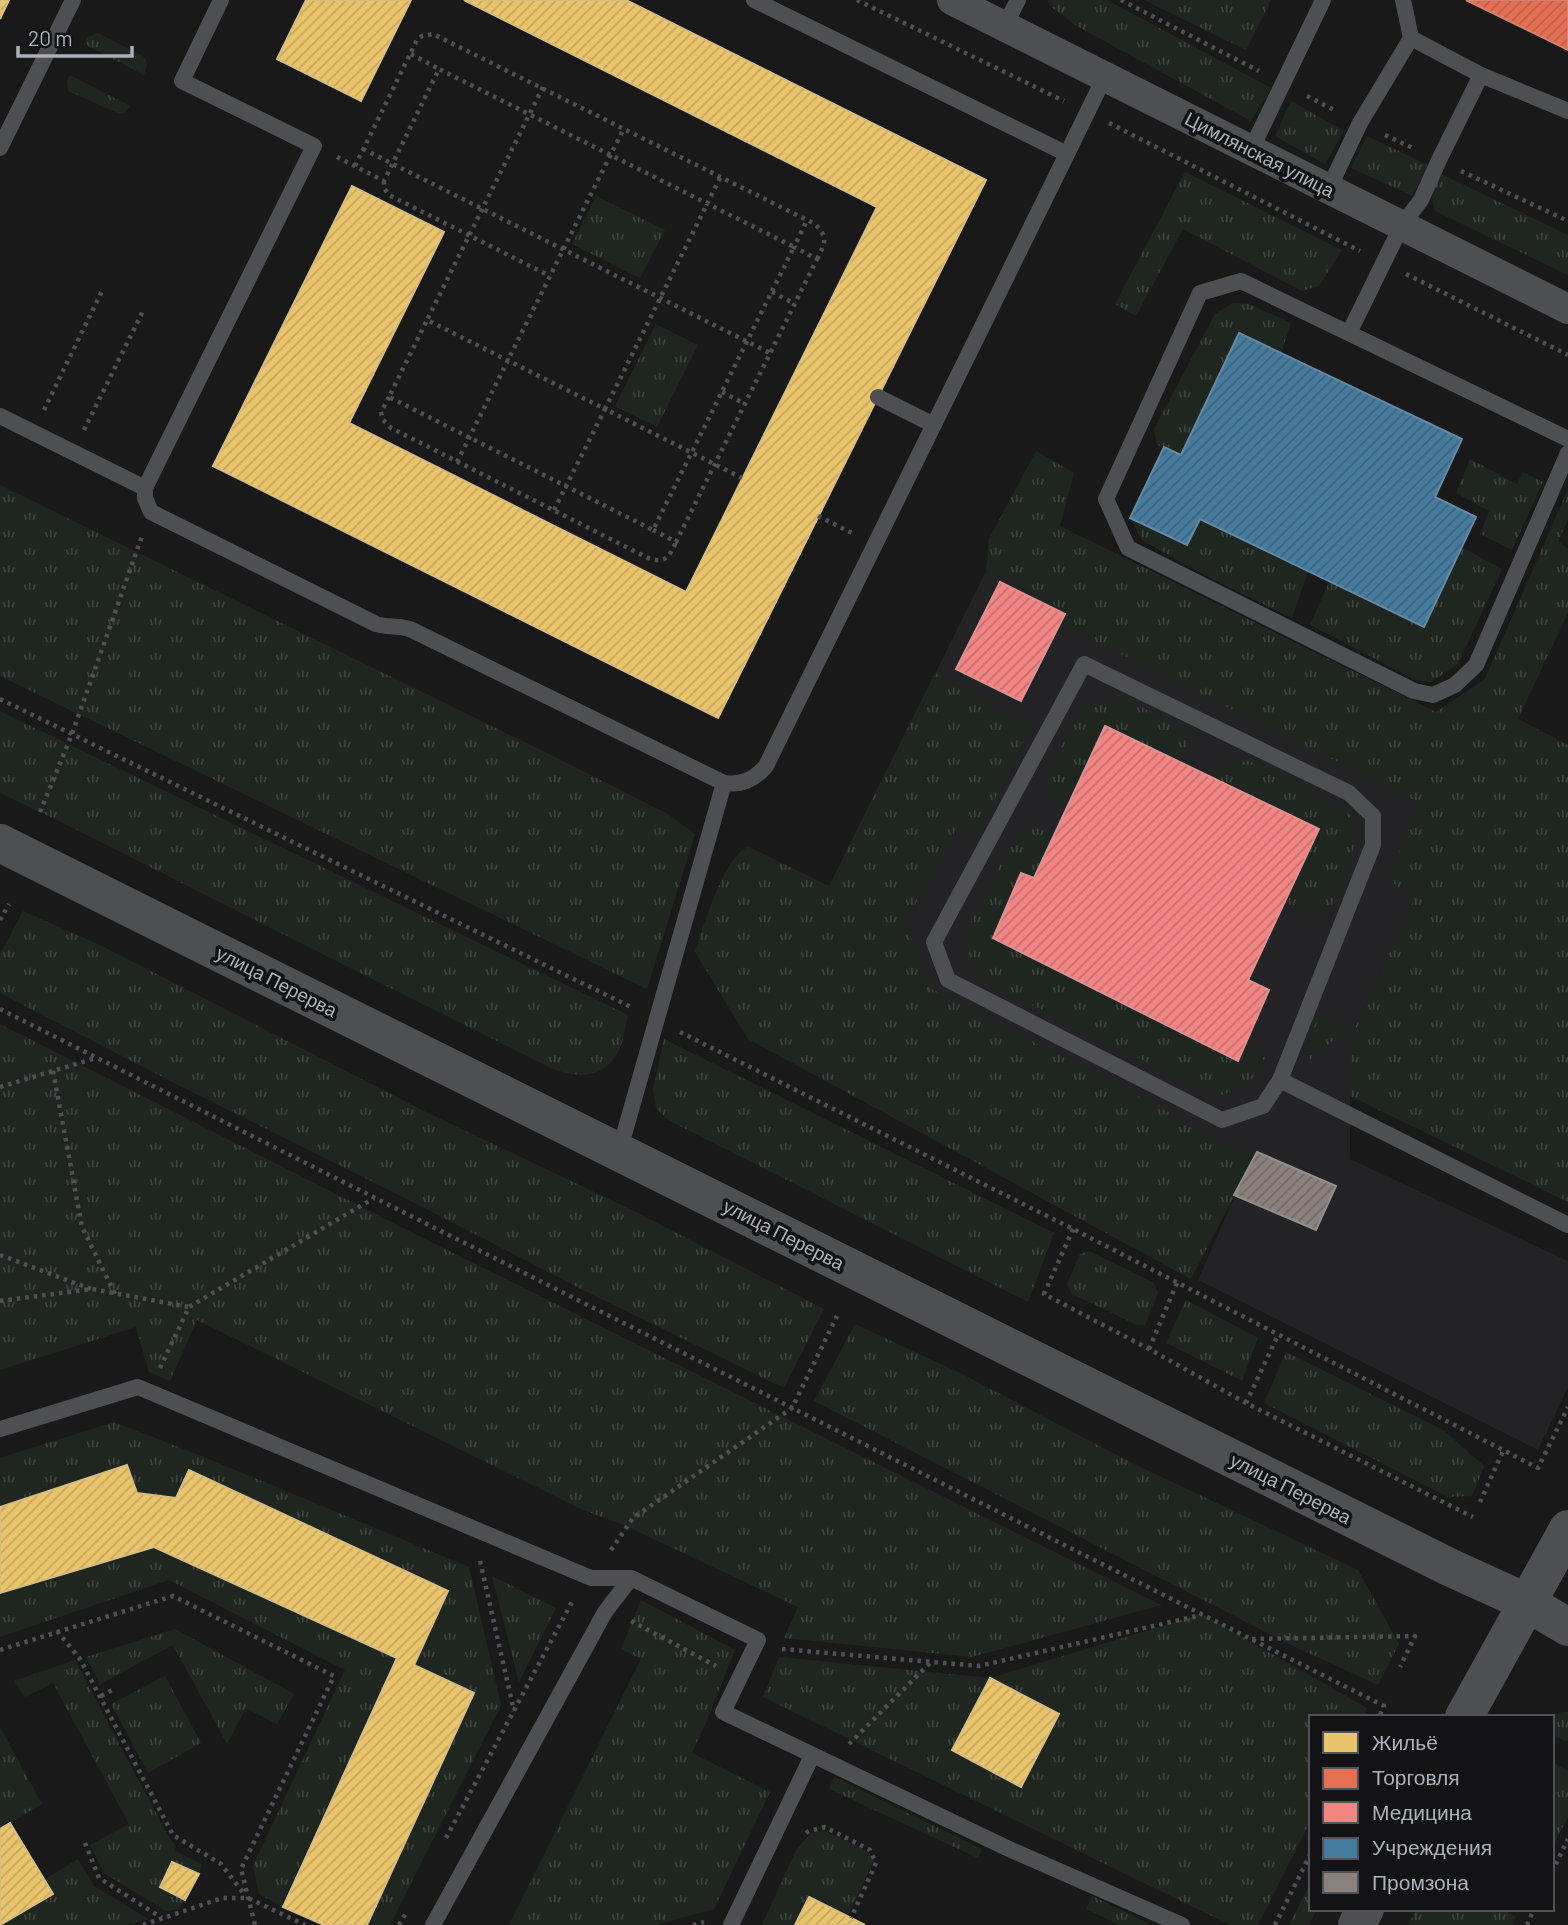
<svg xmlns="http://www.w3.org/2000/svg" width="1568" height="1925" viewBox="0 0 1568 1925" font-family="Barlow,sans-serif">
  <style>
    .built { fill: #232325 }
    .grass { fill: url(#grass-tufts) }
    .homes { fill: url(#homes-hatch); stroke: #d6be82; stroke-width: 2 }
    .shops { fill: url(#shops-hatch); stroke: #d58370; stroke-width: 2 }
    .health { fill: url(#health-hatch); stroke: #dc9293; stroke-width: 2 }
    .public { fill: url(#public-hatch); stroke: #638ba6; stroke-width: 2 }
    .industry { fill: url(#industry-hatch); stroke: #948f8f; stroke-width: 2 }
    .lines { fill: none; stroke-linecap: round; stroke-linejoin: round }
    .path { stroke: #4f5054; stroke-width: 4.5; stroke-dasharray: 3.5 5; stroke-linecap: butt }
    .service { stroke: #4d4f52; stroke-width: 16 }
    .minor { stroke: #4d4f52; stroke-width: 30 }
    .tertiary { stroke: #4d4f52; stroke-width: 38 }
    .labels { text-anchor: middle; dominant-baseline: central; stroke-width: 7; stroke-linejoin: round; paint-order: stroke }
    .street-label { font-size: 19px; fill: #aab1ba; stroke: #131315 }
  </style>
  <defs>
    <pattern id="grass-tufts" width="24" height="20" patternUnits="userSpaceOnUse" patternTransform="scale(1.75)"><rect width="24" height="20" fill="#1f261f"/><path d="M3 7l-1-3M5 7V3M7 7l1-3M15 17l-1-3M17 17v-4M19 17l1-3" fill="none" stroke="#3d433d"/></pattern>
    <pattern id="homes-hatch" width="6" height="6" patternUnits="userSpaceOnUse" patternTransform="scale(1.75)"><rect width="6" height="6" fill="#e9c46a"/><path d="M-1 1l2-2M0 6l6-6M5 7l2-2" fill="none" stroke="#c5a760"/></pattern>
    <pattern id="shops-hatch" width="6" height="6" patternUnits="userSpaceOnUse" patternTransform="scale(1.75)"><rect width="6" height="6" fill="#e76f51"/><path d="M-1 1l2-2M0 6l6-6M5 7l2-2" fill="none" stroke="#ba604b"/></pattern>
    <pattern id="health-hatch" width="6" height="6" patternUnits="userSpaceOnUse" patternTransform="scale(1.75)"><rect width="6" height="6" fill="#f28482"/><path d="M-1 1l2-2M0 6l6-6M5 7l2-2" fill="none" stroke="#c27070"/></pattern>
    <pattern id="public-hatch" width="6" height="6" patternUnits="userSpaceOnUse" patternTransform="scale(1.75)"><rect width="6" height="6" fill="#457b9d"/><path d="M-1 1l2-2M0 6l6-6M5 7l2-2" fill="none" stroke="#3f627a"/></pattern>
    <pattern id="industry-hatch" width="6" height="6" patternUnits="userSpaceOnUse" patternTransform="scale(1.75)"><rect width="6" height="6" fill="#8a817c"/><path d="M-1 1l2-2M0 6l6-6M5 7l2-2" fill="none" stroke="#706a68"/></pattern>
  </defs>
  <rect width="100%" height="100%" fill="#191919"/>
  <path class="built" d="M986,571L1457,806L1350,1039V1159L1568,1261V1387L1538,1450L1198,1280L1242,1180L899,1005L829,887Z"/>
  <path class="grass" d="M1048,0H1107L1271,88L1251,121L1075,25L1049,5Z
    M1144,0H1271L1246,50Z
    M98,33L144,57C149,63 146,68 144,75L84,44L88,37Z
    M70,75L130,106L124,113L120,114L68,91L67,81Z
    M1291,101L1344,131L1325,164L1275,136Z
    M1367,136L1428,165L1413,196L1351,168Z
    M1185,172L1342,250L1319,286L1302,291L1183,229L1136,316L1115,304Z
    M1441,174L1568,235V275L1435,211C1429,197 1435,187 1441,174Z
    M596,196L665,230L640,278L572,244Z
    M1233,303L1249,304L1291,323L1281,354L1181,455L1157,445L1154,429L1215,314Z
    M656,324L698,345L657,427L615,406Z
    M1036,451L1074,473L1060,526L1436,712L1485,679L1568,489V520L1558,541L1568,549V613L1518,719L1568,745V1202L1350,1096V1039L1415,897L1387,880L1420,803L1060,624L1066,611L986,571L989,539Z
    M1470,459L1517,484L1523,472L1543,482L1512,550L1480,534L1489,511L1456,493Z
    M0,485L549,754L666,813L695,834L647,989L0,676Z
    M1130,518L1187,545L1200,519L1308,572L1292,618L1216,581L1143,541Z
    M1461,547L1502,569L1458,664L1431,682L1416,680L1310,625L1329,582L1424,626Z
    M935,673L1030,725L977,837L957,827L905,923L932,989L1241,1150L1257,1152L1191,1279L748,1039L695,952C703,929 725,852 749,847L829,886Z
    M1126,698L1189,733L1182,762L1105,726L1066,811L1050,796L1047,773L1082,709Z
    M0,711L628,1015C625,1026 624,1042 618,1052C602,1080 577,1078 551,1068L358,972L65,824L0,793Z
    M1249,761L1291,779L1352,816L1356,840L1342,884L1336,901L1319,916L1305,914L1284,902L1318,829L1216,780L1223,764Z
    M1032,827L1055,834L1034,878L1021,873L993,938L1238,1061L1246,1044L1267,1053L1257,1075L1224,1095L1205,1091L980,979L967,956L965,935L1012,841Z
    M23,911L100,945L428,1113L634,1211L824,1309L784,1388L581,1289L397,1194L178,1085L0,993V954Z
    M1319,1015L1349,1028L1309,1060L1310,1037Z
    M0,1024L415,1234L1161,1605L972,1657L784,1638L798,1607L626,1526L583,1510L197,1320L170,1381L149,1372L136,1327L0,1370Z
    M664,1039L1054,1233L1028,1302L668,1120L656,1108L653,1090Z
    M1089,1251L1154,1283L1158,1293L1145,1325H1137L1072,1294L1067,1284L1080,1254Z
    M1186,1300L1258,1338L1242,1381L1166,1343Z
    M855,1324L964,1375L1134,1464L1358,1570L1399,1644L1378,1685L1289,1644L814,1401Z
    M1286,1352L1443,1430L1484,1466L1472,1496L1448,1497L1264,1403Z
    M114,1422L194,1453L469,1567L501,1705L390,1925H367L473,1693L414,1665L447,1591L190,1470L176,1498L0,1507V1458Z
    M154,1547L397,1658L281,1906L259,1894L253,1866L345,1670L169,1580L0,1637V1593Z
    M492,1576L556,1608L519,1682Z
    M641,1600L735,1650L707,1720L692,1753L770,1792L714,1909L656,1925H509L641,1659L621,1649Z
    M1202,1614L1367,1708L1363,1717H1311V1820L1258,1925H1230L763,1697L779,1657L990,1678Z
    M175,1629L294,1694L277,1724L246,1708L227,1744L173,1645L100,1684L86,1657Z
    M75,1660L149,1800L170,1839L176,1846L175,1851L202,1864L199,1874L172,1862L160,1887L185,1900L179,1909L166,1911L104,1873L90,1845L129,1824L53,1683L25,1697L14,1681Z
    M165,1676L201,1743L148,1773L111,1704Z
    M1562,1712H1568V1740L1565,1741L1552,1735V1717H1551Z
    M0,1727L42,1804L0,1829Z
    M1552,1762L1568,1771V1817L1552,1848Z
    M834,1777L982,1849L978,1858L829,1789Z
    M823,1830L869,1852L873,1862L848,1915L809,1895L793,1925H762L796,1850L810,1834Z
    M78,1859L94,1886L148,1919L127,1925H2L53,1894L44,1880Z
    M1311,1882V1909H1317L1309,1925H1289Z
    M1092,1896L1152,1925H1120L1086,1909Z
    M1416,1909H1502L1516,1917L1512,1925H1408Z"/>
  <path class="homes" d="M0,0H9L0,19Z
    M306,0H411L361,101L277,59Z
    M464,0H626L986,180L718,718L213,466L352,186L444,232L349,423L686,592L877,207Z
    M127,1465L137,1493L176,1498L189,1470L448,1591L414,1665L474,1693L367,1925H324L283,1907L397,1658L154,1547L0,1593V1507Z
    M990,1678L1059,1714L1021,1787L952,1750Z
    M10,1823L53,1894L0,1925V1829Z
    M172,1862L199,1874L185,1900L160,1887Z
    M809,1897L865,1925H795Z"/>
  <path class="shops" d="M1466,0H1568V50Z"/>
  <path class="health" d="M1000,582L1065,614L1021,701L956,669Z
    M1105,726L1319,829L1248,980L1269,990L1238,1061L993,938L1021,873L1034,878Z"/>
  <path class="public" d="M1239,333L1462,439L1435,497L1476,517L1424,627L1200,519L1187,545L1130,518L1164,447L1181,455Z"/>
  <path class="industry" d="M1257,1152L1336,1186L1316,1230L1234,1195Z"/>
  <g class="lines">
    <path class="path" d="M857,0L1064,101
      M1121,0L1259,71
      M411,54L439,69
      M543,87L427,320L605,409L721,176
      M1307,96L1336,111
      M1109,123L1360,251
      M1385,135L1415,149
      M363,149L770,353
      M337,157L384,181L439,69L794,247L653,530L389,397L427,320
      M355,166L417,40L422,36L433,34L815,224C829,238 825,243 817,259
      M1461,171L1568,221
      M384,181V188L389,195L550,276
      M1406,274L1568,355
      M772,292L795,304
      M722,392L745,404
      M389,397L381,412L383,420L391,428L648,558C666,564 669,557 676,542
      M44,410L102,291
      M84,430L143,311
      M457,462L624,128
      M554,510L605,409L742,478
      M818,516L852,533
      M653,530L676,542L817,259L794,247L807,220
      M0,699L631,1007
      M40,812L72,734L142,536
      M0,920L9,904
      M0,1009L1384,1706L1379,1717
      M680,1032L1073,1229L1538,1468L1568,1407
      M53,1071L82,1227L115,1294
      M0,1087L96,1058
      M1073,1229L1044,1294L1149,1349L1246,1403L1473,1517
      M0,1255L91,1289
      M0,1301L92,1289L189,1307
      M1149,1349L1177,1283
      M160,1368L189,1307L374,1198
      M1246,1403L1278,1335
      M1480,1502L1503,1451
      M611,1550L633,1518L792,1408L837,1316
      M480,1561L514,1711
      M631,1621L716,1666
      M57,1631L80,1659L173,1835L221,1864L245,1895
      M1252,1639L1415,1636L1400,1667
      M782,1649L979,1666L1201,1615
      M0,1650L173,1596L334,1676L241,1869L255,1925
      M101,1696L112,1690
      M849,1744L930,1663
      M806,1833L809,1831L825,1827L870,1850L876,1863L851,1918
      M446,1838L573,1600H571
      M85,1843L99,1878L162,1918
      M1552,1872L1568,1839
      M143,1925L222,1898H248L305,1925
      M399,1925L406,1913
      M693,1925L704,1922
      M1275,1925L1311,1853
      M1527,1925L1534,1909"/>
    <path class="service" d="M221,0L182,81L314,146L145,488V498L151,512L376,624C388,628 400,625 412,630L724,783C742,785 754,780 766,766L1067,154L754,0
      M1005,25L1018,0
      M1411,38L1481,75L1568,111
      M0,148L73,0
      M1251,150L1323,0
      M1067,154L1105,76
      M1329,188L1360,123L1411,38L1403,0
      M1349,333L1402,225L1421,200L1439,160L1481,75
      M878,397L934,425
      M0,416L145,488
      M1568,439L1241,281L1200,293L1106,499L1128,548L1414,691L1433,695L1455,685L1476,665L1568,453
      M1084,664L1349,793L1373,816V845L1280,1080L1263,1106L1222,1120L948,980L934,942Z
      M1280,1080L1568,1225
      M619,1152L724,783
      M0,1429L138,1387L591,1578H631
      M433,1925L605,1612L631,1578L758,1640L723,1712L1009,1849L1182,1925
      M731,1925L812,1756"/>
    <path class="minor" d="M952,0L1568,309"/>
    <path class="tertiary" d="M0,843L1449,1567L1526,1602L1568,1627
      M1464,1717L1568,1529
      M1357,1925L1365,1909"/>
  </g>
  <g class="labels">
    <g class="street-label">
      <text transform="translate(1260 154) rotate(27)">Цимлянская улица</text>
      <text transform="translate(277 981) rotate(27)">улица Перерва</text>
      <text transform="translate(784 1234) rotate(27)">улица Перерва</text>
      <text transform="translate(1291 1488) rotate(27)">улица Перерва</text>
    </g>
  </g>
  <rect x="1309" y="1715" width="245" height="196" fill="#131315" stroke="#4f5257" stroke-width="2"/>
  <rect x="1323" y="1732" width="35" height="21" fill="#e9c46a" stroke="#4f5257" stroke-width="2"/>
  <text x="1372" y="1750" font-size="21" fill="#aab1ba">Жильё</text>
  <rect x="1323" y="1768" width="35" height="21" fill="#e76f51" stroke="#4f5257" stroke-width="2"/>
  <text x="1372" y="1785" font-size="21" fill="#aab1ba">Торговля</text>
  <rect x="1323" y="1802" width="35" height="21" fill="#f28482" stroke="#4f5257" stroke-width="2"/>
  <text x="1372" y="1820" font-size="21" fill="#aab1ba">Медицина</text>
  <rect x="1323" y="1838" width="35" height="21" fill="#457b9d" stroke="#4f5257" stroke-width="2"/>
  <text x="1372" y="1855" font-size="21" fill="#aab1ba">Учреждения</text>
  <rect x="1323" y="1872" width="35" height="21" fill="#8a817c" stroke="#4f5257" stroke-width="2"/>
  <text x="1372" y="1890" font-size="21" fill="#aab1ba">Промзона</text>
  <path d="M18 46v10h114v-10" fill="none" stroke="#aab1ba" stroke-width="3.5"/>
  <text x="28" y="46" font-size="21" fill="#aab1ba" stroke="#131315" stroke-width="5" paint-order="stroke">20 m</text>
</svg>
